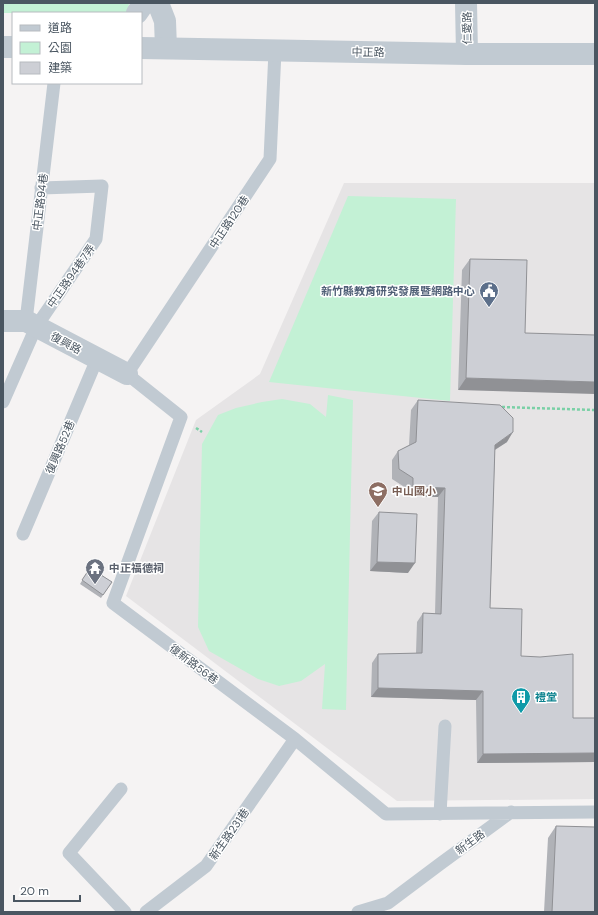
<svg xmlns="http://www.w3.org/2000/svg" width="598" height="915" viewBox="0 0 598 915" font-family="'DM Sans','Noto Sans TC',sans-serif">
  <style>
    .education { fill: #e6e4e5 }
    .green { fill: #c3f1d5 }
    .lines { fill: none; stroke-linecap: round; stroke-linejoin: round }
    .path { stroke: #7ad0a6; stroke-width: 2.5; stroke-dasharray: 3 2; stroke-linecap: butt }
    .service { stroke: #c1cad2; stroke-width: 13 }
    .minor { stroke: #c1cad2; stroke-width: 22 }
    .tertiary { stroke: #c1cad2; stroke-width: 22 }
    .wall { fill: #b0b2b7 }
    .shaded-wall { fill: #909195 }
    .building { fill: #cdcfd5; stroke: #909195 }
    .labels { text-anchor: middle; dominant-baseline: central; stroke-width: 3; stroke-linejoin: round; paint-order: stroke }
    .street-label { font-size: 11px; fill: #4a5661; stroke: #fff }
    .service-label { font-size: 11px; font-weight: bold; fill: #4e5e75; stroke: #fff; text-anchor: end }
    .education-label { font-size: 11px; font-weight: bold; fill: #785e54; stroke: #fff; text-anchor: start }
    .worship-label { font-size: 11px; font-weight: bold; fill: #5b616d; stroke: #fff; text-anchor: start }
    .culture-label { font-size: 11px; font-weight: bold; fill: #0d838f; stroke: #fff; text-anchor: start }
  </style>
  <rect width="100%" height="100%" fill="#f5f3f3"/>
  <path class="education" d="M344,183H595V799L397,801L126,596L196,420L260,374Z"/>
  <path class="green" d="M3,3H129L128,13H3Z
    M348,196L456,199L450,401L269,382Z
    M328,395L353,400L346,710L322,709L325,664L301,681L279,686L258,679L209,651L198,627L202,444L218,415L236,408L262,402L282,399L310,404L326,417Z"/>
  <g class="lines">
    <path class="path" d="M502,407L595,410
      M196,428L202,432"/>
    <path class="service" d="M275,51L270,159L127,374L181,417L113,603L295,739L386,814L595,812
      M26,321L54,83
      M3,402L36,327L96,239L102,186L41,188
      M23,534L97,359
      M121,789L69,853L125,912
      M440,814L445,726
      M146,912L206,866L295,739
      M358,912L388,903L440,864L511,812"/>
    <path class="minor" d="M158,3L165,21L166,48
      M466,3L467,54
      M137,13L144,3
      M3,321H26L127,374"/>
    <path class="tertiary" d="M3,47H13
      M141,48L467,54H595"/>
  </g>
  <path class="wall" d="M470,259L525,333L458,390L462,270Z
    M418,400L507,442L495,450L490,608L521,656L573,718H595V762L477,763L476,700L371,697L372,663L378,654L416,653L417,622L423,613L435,614L438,497L406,496V488L392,479V460L398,451L409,445L411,410Z
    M379,512L408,573L370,571L372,521Z
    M90,568L112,582L101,598L80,584Z
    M556,826L595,912H544L548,838Z"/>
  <path class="shaded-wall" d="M466,378L595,382V394L458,390Z
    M513,432L507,442L488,454L495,445Z
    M413,487L445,488L438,497L406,496Z
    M377,562L415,563L408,573L370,571Z
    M378,688L483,691L476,700L371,697Z
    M595,753V762L477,763L483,754Z"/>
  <path class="building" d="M470,259L527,260L525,333L595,335V382L466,378Z
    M418,400L500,405L513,418V432L495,445L490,608L522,609L521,656L540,657L573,654V718H595V753L483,754V691L378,688V654L422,653L423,613L441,614L445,488L413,487V478L399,469L398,451L416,442Z
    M379,512L417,514L415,563L377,562Z
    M90,568L112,582L103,595L82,580Z
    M556,826L595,827V912H552Z"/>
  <defs>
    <symbol id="civic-pin" viewBox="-11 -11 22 30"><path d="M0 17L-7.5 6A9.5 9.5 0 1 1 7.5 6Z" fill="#5c6f8a" stroke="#fff"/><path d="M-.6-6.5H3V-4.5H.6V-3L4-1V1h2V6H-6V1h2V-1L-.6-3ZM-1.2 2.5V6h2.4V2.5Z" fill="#fff"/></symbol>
    <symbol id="school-pin" viewBox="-11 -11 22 30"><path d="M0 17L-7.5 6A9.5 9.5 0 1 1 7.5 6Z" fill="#8d6e63" stroke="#fff"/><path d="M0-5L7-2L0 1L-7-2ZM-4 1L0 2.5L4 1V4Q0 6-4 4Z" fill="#fff"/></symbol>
    <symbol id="temple-pin" viewBox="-11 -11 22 30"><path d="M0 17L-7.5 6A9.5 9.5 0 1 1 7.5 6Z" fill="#6b7280" stroke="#fff"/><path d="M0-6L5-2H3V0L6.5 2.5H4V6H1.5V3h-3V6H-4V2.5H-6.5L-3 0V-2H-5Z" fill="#fff"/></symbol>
    <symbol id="building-pin" viewBox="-11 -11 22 30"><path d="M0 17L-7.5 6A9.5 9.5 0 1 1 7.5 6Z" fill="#0f9aa8" stroke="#fff"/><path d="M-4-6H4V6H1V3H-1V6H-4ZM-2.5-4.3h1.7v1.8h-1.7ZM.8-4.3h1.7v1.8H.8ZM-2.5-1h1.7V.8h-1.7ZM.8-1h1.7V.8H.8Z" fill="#fff"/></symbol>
  </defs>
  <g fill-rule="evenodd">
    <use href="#civic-pin" x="478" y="280" width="22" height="30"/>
    <use href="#school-pin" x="367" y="480" width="22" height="30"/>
    <use href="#temple-pin" x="84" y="557" width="22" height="30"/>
    <use href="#building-pin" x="510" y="686" width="22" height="30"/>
  </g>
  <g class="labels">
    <g class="street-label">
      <text transform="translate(467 28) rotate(-91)">仁愛路</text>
      <text transform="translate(368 52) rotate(1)">中正路</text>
      <text transform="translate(40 202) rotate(-83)">中正路94巷</text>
      <text transform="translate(229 222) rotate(-56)">中正路120巷</text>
      <text transform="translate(71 276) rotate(-55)">中正路94巷7弄</text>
      <text transform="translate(66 343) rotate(28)">復興路</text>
      <text transform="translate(60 447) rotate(-67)">復興路52巷</text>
      <text transform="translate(194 664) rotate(37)">復新路56巷</text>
      <text transform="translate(229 834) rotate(-55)">新生路231巷</text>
      <text transform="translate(470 842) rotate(-36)">新生路</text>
    </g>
    <g class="service-label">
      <text x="475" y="291">新竹縣教育研究發展暨網路中心</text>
    </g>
    <g class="education-label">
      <text x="392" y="491">中山國小</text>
    </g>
    <g class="worship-label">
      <text x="109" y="568">中正福德祠</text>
    </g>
    <g class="culture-label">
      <text x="535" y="697">禮堂</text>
    </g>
  </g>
  <rect width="598" height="915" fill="none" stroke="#4a5661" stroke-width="8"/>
  <rect x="12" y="12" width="130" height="72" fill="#ffffff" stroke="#b7bbc0"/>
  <rect x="20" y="25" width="20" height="6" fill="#c1cad2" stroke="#b7bbc0"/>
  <text x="48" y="32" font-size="12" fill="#4a5661">道路</text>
  <rect x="20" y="42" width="20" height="12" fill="#c3f1d5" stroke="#b7bbc0"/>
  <text x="48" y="52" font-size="12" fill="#4a5661">公園</text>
  <rect x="20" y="62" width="20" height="12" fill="#cdcfd5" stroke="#b7bbc0"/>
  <text x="48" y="72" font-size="12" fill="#4a5661">建築</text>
  <path d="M14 895v6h66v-6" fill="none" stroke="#4a5661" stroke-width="2"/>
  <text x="20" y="895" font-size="12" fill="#4a5661" stroke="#ffffff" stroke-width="3" paint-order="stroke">20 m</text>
</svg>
